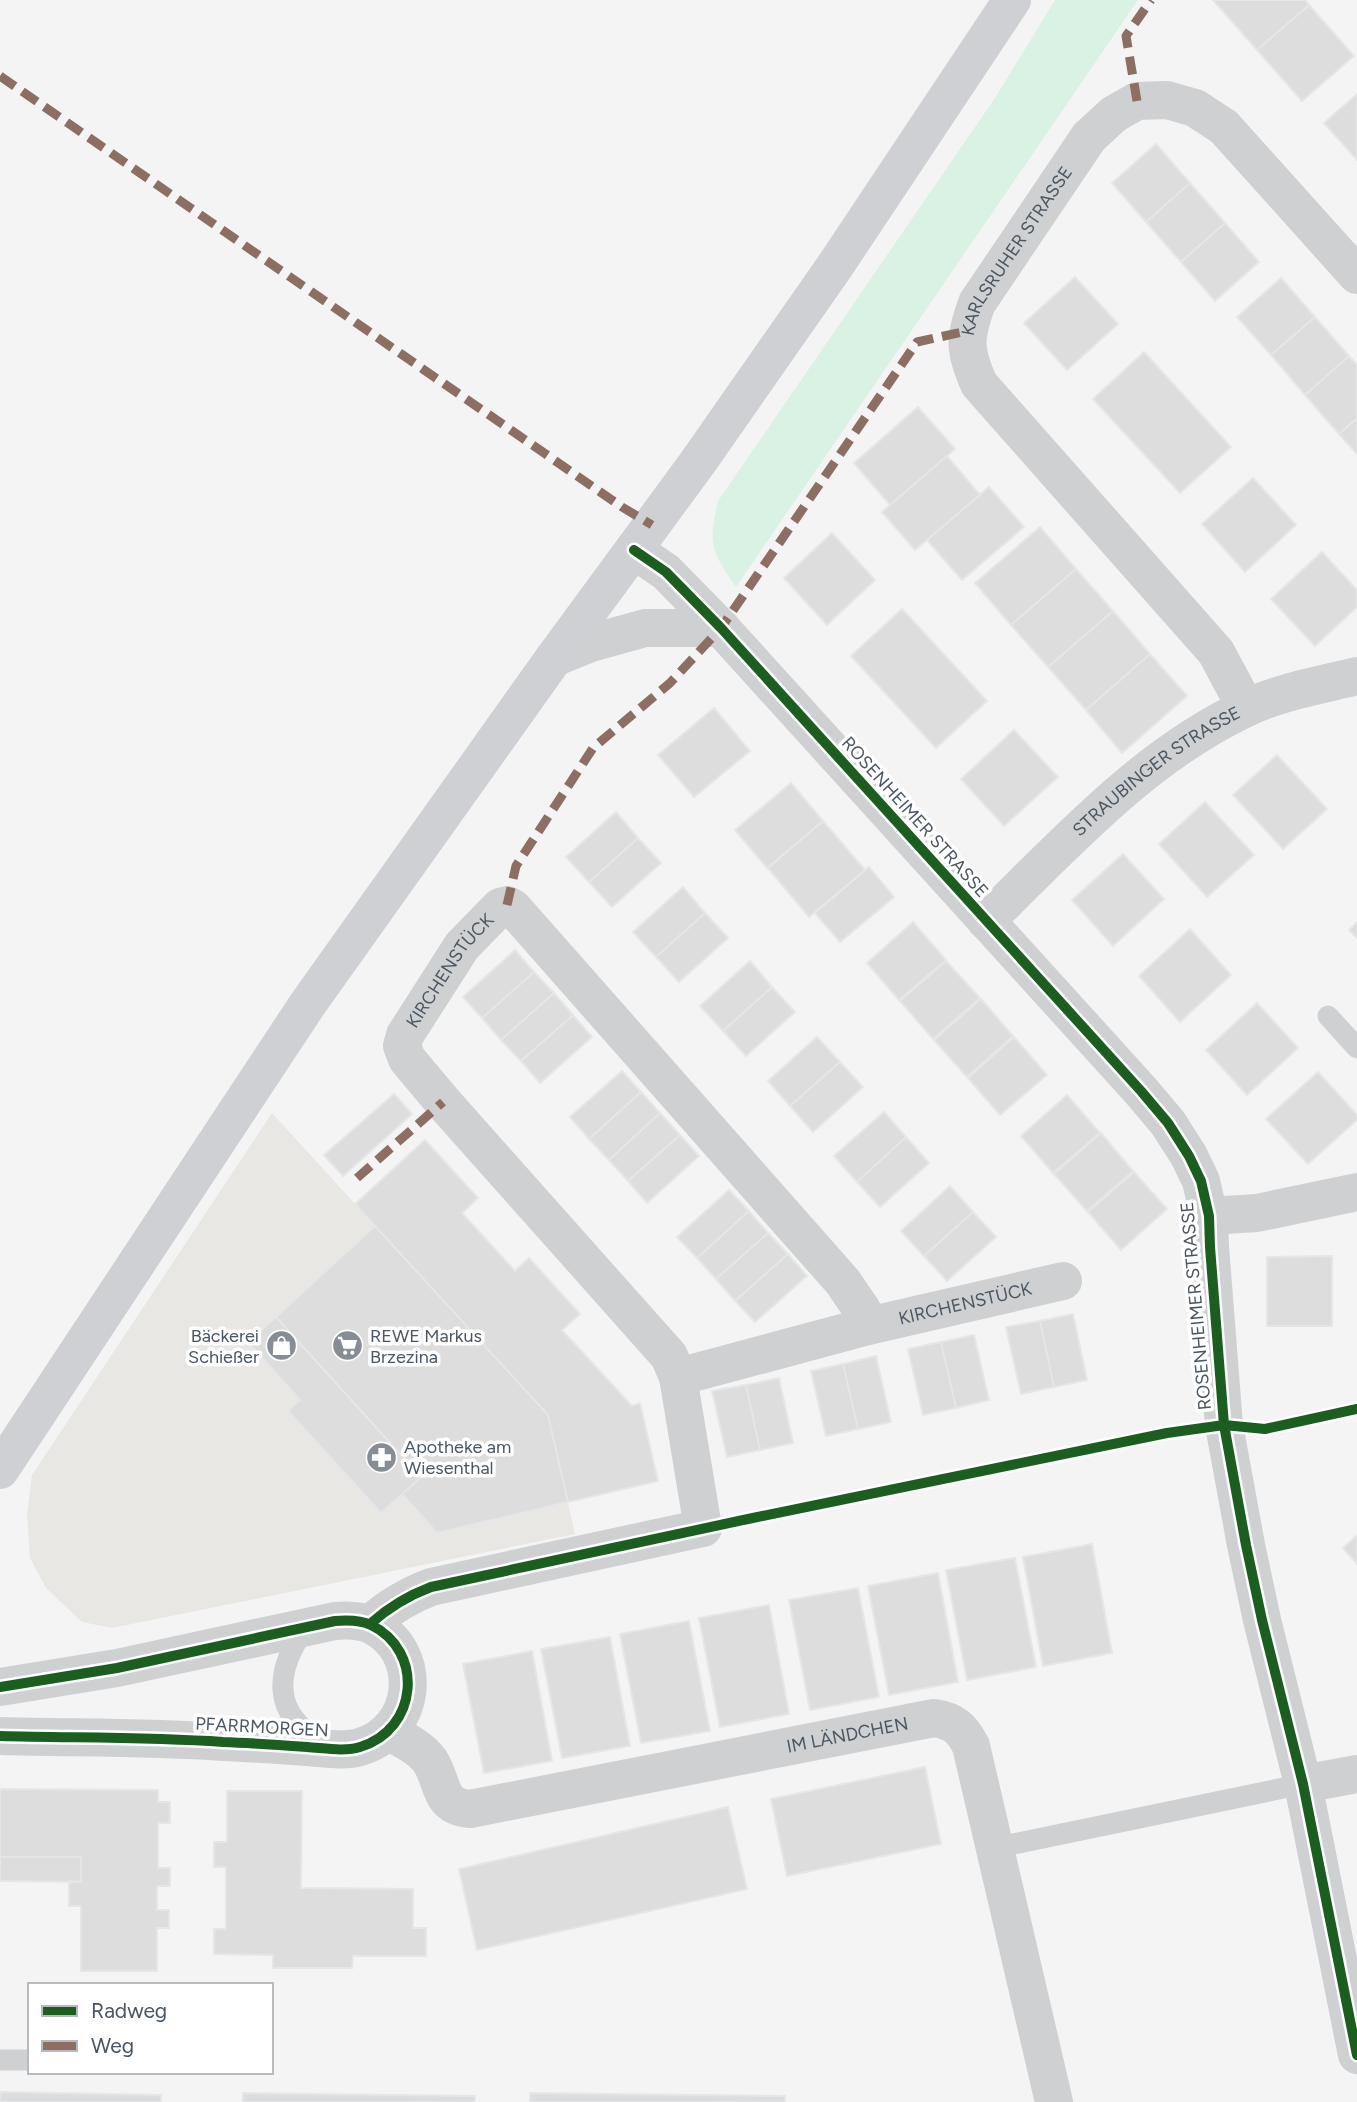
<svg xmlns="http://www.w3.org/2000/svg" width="1357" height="2102" viewBox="0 0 1357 2102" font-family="Figtree,sans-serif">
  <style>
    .commercial { fill: #e8e7e3 }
    .green { fill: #d9f2e3 }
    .building { fill: #ddddde; stroke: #e5e6e7; stroke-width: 2 }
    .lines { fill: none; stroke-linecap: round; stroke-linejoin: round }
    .lane { stroke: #ced0d2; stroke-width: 21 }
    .street { stroke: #ced0d2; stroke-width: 38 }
    .secondary { stroke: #ced0d4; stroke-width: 38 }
    .quiet { stroke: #8d6e63; stroke-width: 9; stroke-dasharray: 18 9; stroke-linecap: butt }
    .cycleway-casing { stroke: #fff; stroke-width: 15 }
    .cycleway { stroke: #1b5e20; stroke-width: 10 }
    .labels { text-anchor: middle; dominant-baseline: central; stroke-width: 7; stroke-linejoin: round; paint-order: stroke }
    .street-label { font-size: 18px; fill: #4a5661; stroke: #fff }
    .poi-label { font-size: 18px; fill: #4a5661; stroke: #fff; text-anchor: start }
  </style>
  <rect width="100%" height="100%" fill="#f4f4f4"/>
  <path class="commercial" d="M272,1113L548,1415L575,1534L112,1628L82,1622L46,1588L30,1558L27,1516L32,1475Z"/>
  <path class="green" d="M1055,0H1138L736,587C711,551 708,543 718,501L995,98Z"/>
  <path class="building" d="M1213,0H1305L1309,5L1257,50Z
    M1309,5L1354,56L1302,101L1257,50Z
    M1357,94V160L1324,123Z
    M1156,144L1190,183L1146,222L1112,183Z
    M1190,183L1225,223L1181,262L1146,222Z
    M1225,223L1259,262L1215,301L1181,262Z
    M1075,277L1118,324L1067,370L1024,323Z
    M1281,278L1315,317L1271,355L1237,317Z
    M1315,317L1349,356L1305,395L1271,355Z
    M1144,352L1231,447L1180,493L1093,399Z
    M1349,356L1357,365V418L1339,434L1305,395Z
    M918,407L955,449L890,505L854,463Z
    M1357,418V454L1339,434Z
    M947,456L980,495L915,550L882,512Z
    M1253,478L1296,525L1245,572L1202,524Z
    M989,487L1024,527L962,580L927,540Z
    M1040,527L1076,569L1011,625L975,583Z
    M832,533L875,580L827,625L784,578Z
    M1322,552L1357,590V607L1315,646L1271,599Z
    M1076,569L1113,611L1048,667L1011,625Z
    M902,609L987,701L936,748L851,656Z
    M1113,611L1150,654L1086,710L1048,667Z
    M1150,654L1187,696L1122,753L1086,710Z
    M714,708L750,751L694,797L658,755Z
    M1014,730L1058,777L1004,826L961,779Z
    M1277,755L1327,809L1283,849L1233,795Z
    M791,783L823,821L767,868L735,830Z
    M1205,802L1254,855L1207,897L1159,844Z
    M616,812L638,838L589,882L566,857Z
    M823,821L865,870L809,917L768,868Z
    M638,838L661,863L612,907L589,882Z
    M1123,854L1164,899L1113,946L1072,900Z
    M869,867L894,897L840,942L815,913Z
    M683,887L705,913L656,957L633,932Z
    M705,913L728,938L679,982L656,957Z
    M913,922L946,960L899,1000L867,963Z
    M1357,922V938L1349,930Z
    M1190,929L1231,975L1180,1022L1139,976Z
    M515,950L534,972L482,1018L463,997Z
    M750,961L772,987L723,1031L700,1006Z
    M946,961L980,998L933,1039L900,1001Z
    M534,972L554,993L501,1040L482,1018Z
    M772,987L795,1012L746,1056L723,1031Z
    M554,993L573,1015L521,1061L501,1040Z
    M981,999L1013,1036L967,1077L934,1040Z
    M1257,1003L1298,1048L1247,1095L1206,1050Z
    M573,1015L592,1037L540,1083L521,1061Z
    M817,1037L840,1062L790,1106L768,1081Z
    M1014,1037L1047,1075L1000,1115L968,1078Z
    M840,1062L863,1087L813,1132L790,1106Z
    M622,1071L641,1092L589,1139L570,1117Z
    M1318,1072L1357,1115V1120L1308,1164L1266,1119Z
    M641,1092L660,1113L609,1160L589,1139Z
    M394,1094L412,1114L343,1176L324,1155Z
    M1067,1095L1100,1133L1053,1173L1021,1136Z
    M884,1112L906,1137L857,1182L834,1156Z
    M660,1113L680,1135L628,1181L609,1160Z
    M1101,1133L1133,1171L1087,1211L1054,1174Z
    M680,1135L699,1156L647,1203L628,1181Z
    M906,1137L929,1163L880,1207L857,1182Z
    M425,1140L478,1198L462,1213L515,1271L529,1258L580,1314L562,1330L632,1406L640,1403L658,1481L568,1502L548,1415L355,1204Z
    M1134,1172L1167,1209L1121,1250L1088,1212Z
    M950,1186L973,1212L924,1256L901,1231Z
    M729,1190L749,1211L697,1258L677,1237Z
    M749,1211L768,1233L716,1279L697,1258Z
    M973,1212L996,1237L947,1281L924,1256Z
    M375,1226L548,1415L568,1502L437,1533L402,1494L421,1477L276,1317Z
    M768,1233L788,1254L735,1301L716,1279Z
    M788,1254L807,1276L755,1322L735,1301Z
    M1332,1256V1326H1267V1257Z
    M1073,1314L1087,1380L1054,1387L1040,1321Z
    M276,1317L421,1477L381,1513L288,1411L300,1400L248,1342Z
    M1040,1321L1054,1387L1021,1394L1006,1327Z
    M974,1335L989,1400L956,1408L941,1342Z
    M941,1342L956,1408L923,1415L908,1349Z
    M876,1356L891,1422L858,1429L843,1364Z
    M843,1364L858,1429L826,1436L811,1371Z
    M779,1378L793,1443L760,1450L746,1385Z
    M746,1385L760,1450L727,1457L712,1391Z
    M1357,1535V1564L1343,1548Z
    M1092,1544L1112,1653L1043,1666L1023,1557Z
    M1015,1558L1036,1667L967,1680L946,1570Z
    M938,1573L958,1682L889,1695L868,1586Z
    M858,1588L879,1697L810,1710L789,1600Z
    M769,1605L789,1714L720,1727L699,1618Z
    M689,1621L710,1731L641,1743L620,1634Z
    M610,1637L630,1746L562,1758L541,1649Z
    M532,1651L552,1761L484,1773L463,1664Z
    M925,1767L941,1844L787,1876L771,1799Z
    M0,1789L158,1790V1802H170V1823H158V1868H170V1886H157V1910H169V1928H157V1971H81V1906H69V1881L81,1882V1857H0Z
    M227,1791H302L301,1888L413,1889V1928H426V1956H353L352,1968H273V1955L214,1954V1929H226V1867H214V1842H227Z
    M728,1807L747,1889L477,1950L459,1869Z
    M0,1857H81V1882L0,1881Z
    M0,2092L161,2095V2102H0Z
    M243,2093L475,2096V2102H243Z
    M530,2093L785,2096V2102H530Z"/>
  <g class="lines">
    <path class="lane" d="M1328,1016L1357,1048
      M306,1627C275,1670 270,1714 323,1742
      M994,1848L1303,1784
      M0,2060H30"/>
    <g class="street">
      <path d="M634,550L666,572L721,628L1141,1091L1168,1123L1189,1156L1201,1181L1209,1216L1210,1247L1224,1425L1246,1545L1262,1620L1303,1784L1357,2055"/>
      <path d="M554,658L591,643L645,628H721"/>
      <path id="s1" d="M1246,708L1216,652L979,384C964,350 964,338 977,303L1089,137L1114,114L1137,101L1167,100L1195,108L1224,127L1357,275"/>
      <path id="s2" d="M986,921C1065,844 1143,757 1244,709C1279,692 1320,685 1357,676"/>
      <path d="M1209,1216L1257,1213L1357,1192"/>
      <path d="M678,1377L868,1326"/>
      <path id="s3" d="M370,1624C389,1607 407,1596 431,1587L703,1528L678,1377L669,1356L443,1102L407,1059L402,1046L405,1035L462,946L500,907L507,905L513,908L843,1282L862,1310L868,1326L1063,1281"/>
      <path d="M0,1687L117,1668L335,1621C347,1620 360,1620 371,1625C425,1651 418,1730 360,1747C344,1752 324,1748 307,1747C279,1745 251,1743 223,1742C149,1737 74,1738 0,1736"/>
      <path id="s4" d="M388,1731C402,1739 420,1747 430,1761C444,1782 437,1806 470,1809L934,1718C954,1721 962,1728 971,1746L1054,2102"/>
      <path d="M1303,1784L1357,1774"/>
    </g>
    <path class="secondary" d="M0,1470L307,1005L554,658L698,462L837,263L1012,0"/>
    <path class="quiet" d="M0,76L622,507L652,525
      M1137,101L1126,36L1151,0
      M507,905L516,866L593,748L670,683L721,628L917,342L967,331
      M357,1178L443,1102"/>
    <defs>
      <path id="cycleway" d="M634,550L666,572L721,628L1141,1091L1168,1123L1189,1156L1201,1181L1209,1216L1210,1247L1224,1425L1246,1545L1262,1620L1303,1784L1357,2055
        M370,1624C389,1607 407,1596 431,1587L748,1519L1167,1433L1224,1425L1265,1429L1357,1409
        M0,1687L117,1668L335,1621C347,1620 360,1620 371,1625C425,1651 418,1730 360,1747C344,1752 324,1748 307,1747C279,1745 251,1743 223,1742C149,1737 74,1738 0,1736"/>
    </defs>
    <use href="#cycleway" class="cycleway-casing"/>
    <use href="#cycleway" class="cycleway"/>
  </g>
  <defs>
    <symbol id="shop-disc" viewBox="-11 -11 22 22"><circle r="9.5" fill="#868d94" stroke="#fff"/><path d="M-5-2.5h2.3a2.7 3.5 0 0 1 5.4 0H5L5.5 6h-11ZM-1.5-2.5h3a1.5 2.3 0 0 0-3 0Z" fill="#fff"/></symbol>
    <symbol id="supermarket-disc" viewBox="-11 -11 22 22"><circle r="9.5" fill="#868d94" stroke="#fff"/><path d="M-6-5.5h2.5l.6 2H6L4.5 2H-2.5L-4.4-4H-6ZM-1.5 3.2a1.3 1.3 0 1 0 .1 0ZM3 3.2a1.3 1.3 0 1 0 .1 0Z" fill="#fff"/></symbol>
    <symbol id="pharmacy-disc" viewBox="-11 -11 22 22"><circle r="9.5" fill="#868d94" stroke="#fff"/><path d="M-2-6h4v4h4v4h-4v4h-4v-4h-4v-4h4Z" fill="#fff"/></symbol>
  </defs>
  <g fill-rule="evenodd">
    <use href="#shop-disc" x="264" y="1328" width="35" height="35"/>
    <use href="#supermarket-disc" x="330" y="1328" width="35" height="35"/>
    <use href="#pharmacy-disc" x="364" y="1440" width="35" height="35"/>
  </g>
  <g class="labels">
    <g class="street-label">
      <text stroke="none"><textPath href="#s1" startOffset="570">KARLSRUHER STRASSE</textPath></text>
      <text stroke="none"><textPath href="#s2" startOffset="228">STRAUBINGER STRASSE</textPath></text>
      <text transform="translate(915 817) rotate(48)">ROSENHEIMER STRASSE</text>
      <text stroke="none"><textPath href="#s3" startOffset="1026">KIRCHENSTÜCK</textPath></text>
      <text stroke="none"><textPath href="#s3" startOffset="1771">KIRCHENSTÜCK</textPath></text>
      <text transform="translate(1196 1306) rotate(-95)">ROSENHEIMER STRASSE</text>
      <text transform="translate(262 1727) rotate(3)">PFARRMORGEN</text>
      <text stroke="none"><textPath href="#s4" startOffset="504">IM LÄNDCHEN</textPath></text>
    </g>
    <g class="poi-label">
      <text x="259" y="1336" text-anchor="end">Bäckerei<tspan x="259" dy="21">Schießer</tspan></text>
      <text x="370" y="1336">REWE Markus<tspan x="370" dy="21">Brzezina</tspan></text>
      <text x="404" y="1447">Apotheke am<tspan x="404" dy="21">Wiesenthal</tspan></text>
    </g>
  </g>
  <rect x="28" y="1983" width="245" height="91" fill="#ffffff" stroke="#b7bbc0" stroke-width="2"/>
  <rect x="42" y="2006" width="35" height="10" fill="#1b5e20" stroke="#b7bbc0" stroke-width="2"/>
  <text x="91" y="2018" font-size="21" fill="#4a5661">Radweg</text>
  <rect x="42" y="2041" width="35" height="10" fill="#8d6e63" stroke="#b7bbc0" stroke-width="2"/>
  <text x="91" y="2053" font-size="21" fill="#4a5661">Weg</text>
</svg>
